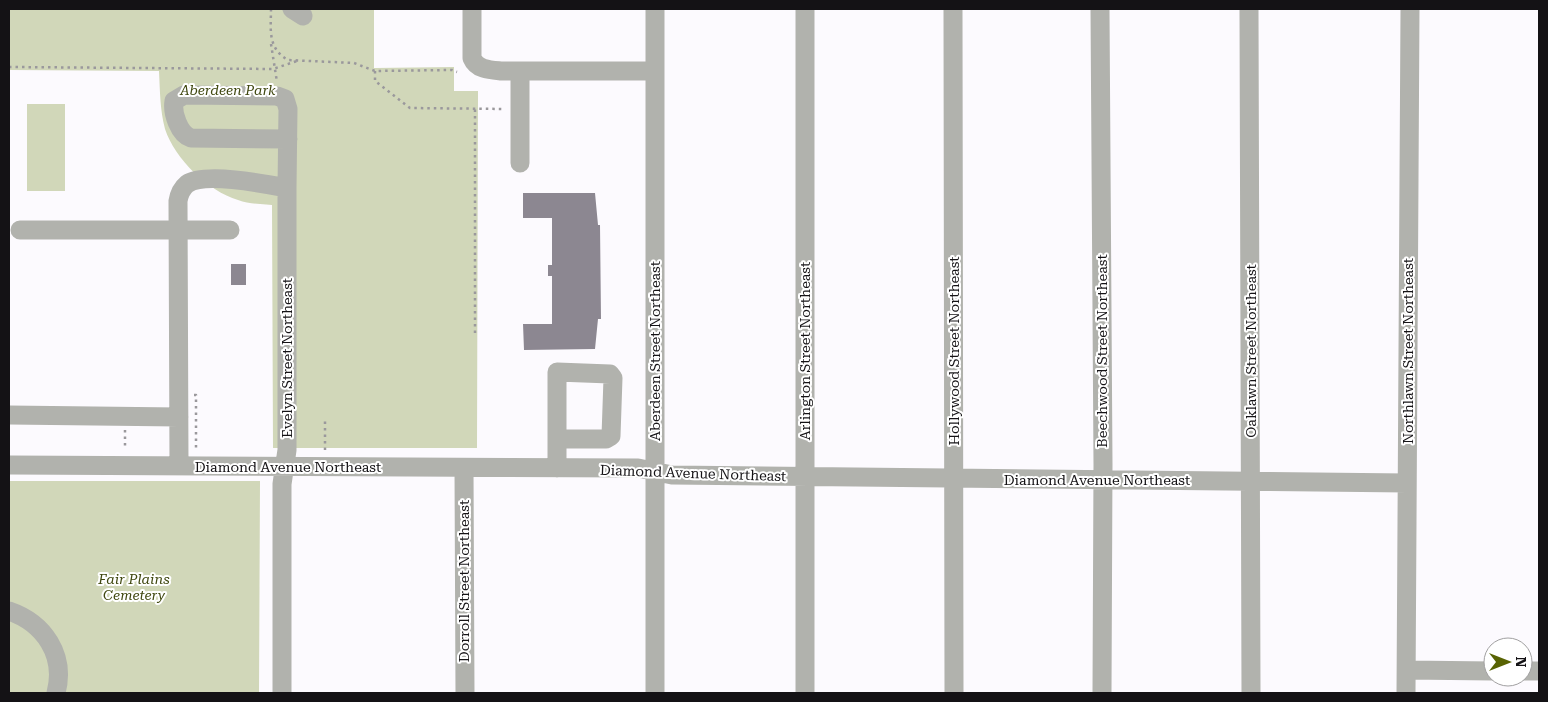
<svg xmlns="http://www.w3.org/2000/svg" width="1548" height="702" viewBox="0 0 1548 702" font-family="'Roboto Serif',serif">
  <style>
    .green { fill: #d1d7b9 }
    .building { fill: #8c8791 }
    .lines { fill: none; stroke-linecap: round; stroke-linejoin: round }
    .path { stroke: #9a989c; stroke-width: 2.5; stroke-dasharray: 2.5 4; stroke-linecap: butt }
    .minor { stroke: #b1b2ad; stroke-width: 19 }
    .labels { text-anchor: middle; dominant-baseline: central; stroke-width: 4; stroke-linejoin: round; paint-order: stroke }
    .park-label { font-size: 14px; font-style: italic; fill: #404810; stroke: #fff }
    .street-label { font-size: 14px; fill: #141215; stroke: #fff }
  </style>
  <rect width="100%" height="100%" fill="#fcfafe"/>
  <path class="green" d="M9,9H374V68L454,67V91H478L477,448H273L272,205C261,204 249,204 238,200C208,191 175,159 165,129C160,110 160,91 159,71L9,70Z
    M27,104H65V191H27Z
    M9,481H260L259,693H9Z"/>
  <path class="building" d="M523,193H595L598,225H600L601,319H598L595,349L524,350L523,324H552V276H548V265H552V218H523Z
    M231,264H246V285H231Z"/>
  <g class="lines">
    <path class="path" d="M271,9C271,29 267,48 288,60L354,63L375,71L452,70L457,72
      M271,44L277,82
      M9,67L273,69L297,61
      M375,71V81L410,108L505,109
      M475,333V109
      M194,395H196V449
      M125,430V449
      M325,450V421"/>
    <path class="minor" d="M292,9L303,16
      M472,9V58C477,70 491,70 502,71H655
      M655,9V693
      M805,9V693
      M953,9L954,693
      M1100,9L1103,464L1102,693
      M1249,9L1251,693
      M520,71V163
      M287,188L288,109L285,99L277,96L184,95L174,101C172,113 179,134 191,138L288,139
      M20,230H230
      M9,415L179,417
      M9,465L638,468L672,475L1407,483
      M179,466L178,201C179,195 181,189 187,184C204,172 266,184 287,188V450L282,484V693
      M464,468L465,693
      M557,468V372L610,374L613,378L611,436L606,439H558
      M9,611C44,623 66,655 56,693
      M1407,670L1493,671
      M1523,671H1539
      M1406,693L1410,9"/>
  </g>
  <g class="labels">
    <g class="park-label">
      <text x="228" y="90">Aberdeen Park</text>
      <text x="134" y="579">Fair Plains<tspan x="134" dy="16">Cemetery</tspan></text>
    </g>
    <g class="street-label">
      <text transform="translate(655 351) rotate(-90)">Aberdeen Street Northeast</text>
      <text transform="translate(805 351) rotate(-90)">Arlington Street Northeast</text>
      <text transform="translate(954 351) rotate(-90)">Hollywood Street Northeast</text>
      <text transform="translate(1102 351) rotate(-90)">Beechwood Street Northeast</text>
      <text transform="translate(1251 351) rotate(-90)">Oaklawn Street Northeast</text>
      <text transform="translate(1408 351) rotate(-90)">Northlawn Street Northeast</text>
      <text transform="translate(287 358) rotate(-90)">Evelyn Street Northeast</text>
      <text x="288" y="467">Diamond Avenue Northeast</text>
      <text transform="translate(693 473) rotate(2)">Diamond Avenue Northeast</text>
      <text x="1097" y="480">Diamond Avenue Northeast</text>
      <text transform="translate(464 581) rotate(-90)">Dorroll Street Northeast</text>
    </g>
  </g>
  <rect width="1548" height="702" fill="none" stroke="#141215" stroke-width="20"/>
  <g transform="translate(1508 662) rotate(90)"><circle r="24" fill="#ffffff" stroke="#a1a0a1"/>
  <path d="M0-4L9 19L0 12L-9 19Z" fill="#586303"/>
  <text y="-8" font-size="14" font-weight="bold" text-anchor="middle" fill="#141215">N</text>
  </g>
</svg>
